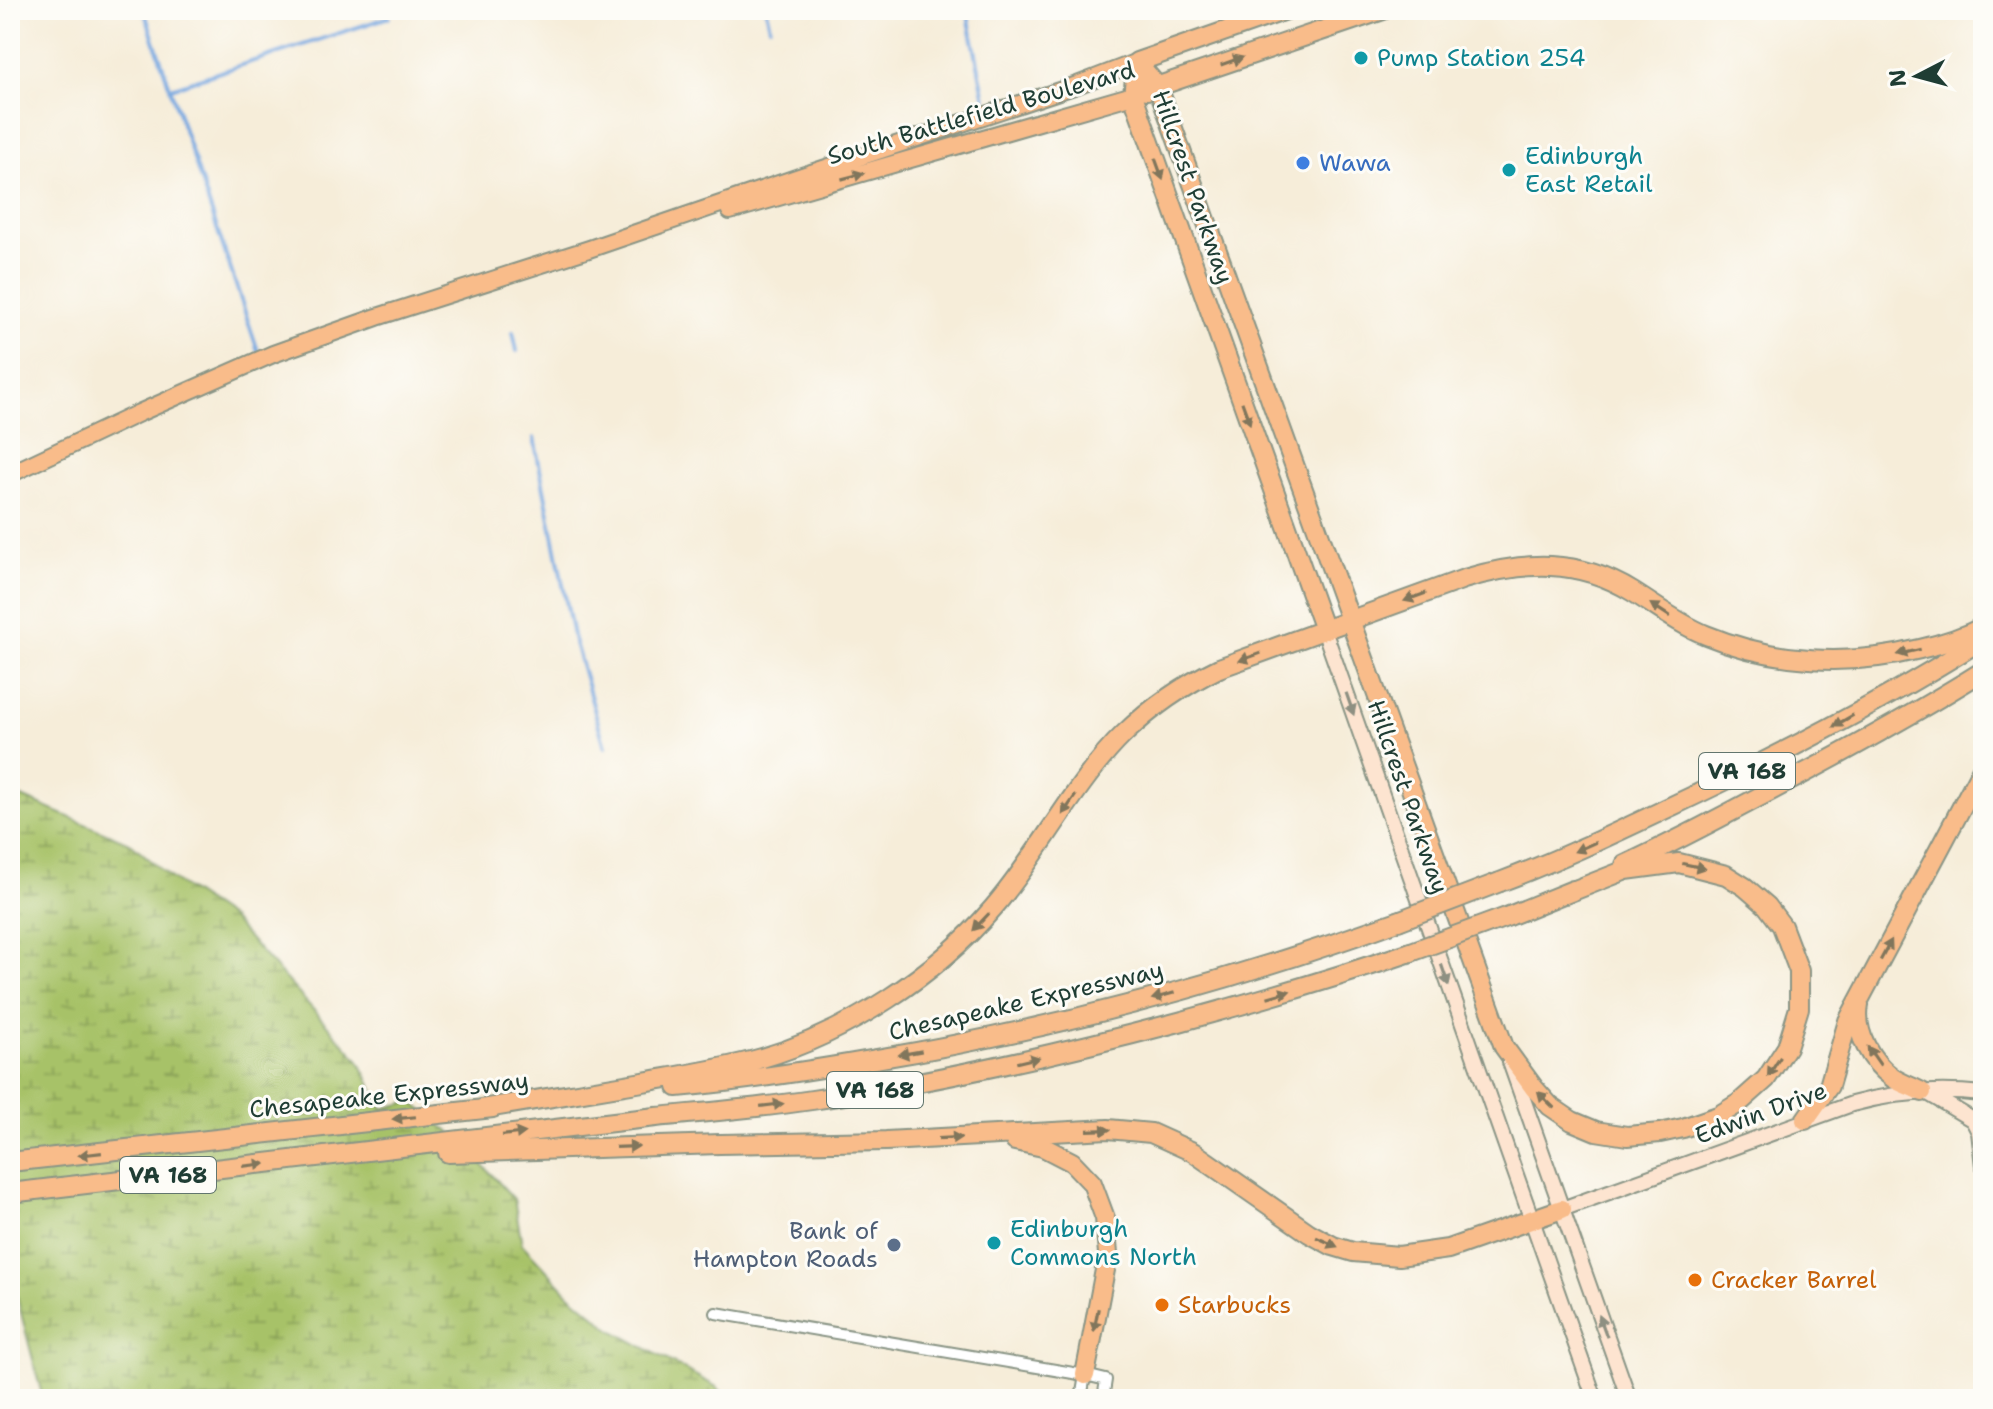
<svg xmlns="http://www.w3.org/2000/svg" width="1993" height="1409" viewBox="0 0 1993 1409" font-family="'Shantell Sans',sans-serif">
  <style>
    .wetland { fill: url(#wetland-marsh); stroke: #63804e; stroke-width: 2 }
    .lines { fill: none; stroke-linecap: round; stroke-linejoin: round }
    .stream { stroke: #74a6df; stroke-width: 4 }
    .street-casing { stroke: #8a9586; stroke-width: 14 }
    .secondary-casing { stroke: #8a9586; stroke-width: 18 }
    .primary-casing { stroke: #8a9586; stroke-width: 20 }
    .highway-casing { stroke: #8a9586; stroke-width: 22 }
    .street { stroke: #fff; stroke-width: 10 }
    .secondary { stroke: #fde4d0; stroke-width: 14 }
    .primary { stroke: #f9bc8a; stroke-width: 16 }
    .highway { stroke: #f9bc8a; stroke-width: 18 }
    .highway-bridge-casing { stroke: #8a9586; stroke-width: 22; stroke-linecap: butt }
    .highway-bridge { stroke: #f9bc8a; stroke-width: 18 }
    .oneway { fill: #81765b }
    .oneway2 { fill: #8e9082 }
    .culture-dot { fill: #0f9aa8; stroke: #fdfcf7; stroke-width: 3 }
    .shop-dot { fill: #3f7fe0; stroke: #fdfcf7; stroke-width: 3 }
    .service-dot { fill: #5c6f8a; stroke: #fdfcf7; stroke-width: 3 }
    .food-dot { fill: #e8710a; stroke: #fdfcf7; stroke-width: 3 }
    .labels { text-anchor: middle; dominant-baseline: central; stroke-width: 6; stroke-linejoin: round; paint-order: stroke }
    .shield { fill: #fdfcf7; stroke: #62766e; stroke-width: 2 }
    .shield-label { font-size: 22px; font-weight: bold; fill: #1f3d34 }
    .culture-label { font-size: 24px; fill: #0d838f; stroke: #fdfcf7; text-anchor: start }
    .street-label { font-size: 24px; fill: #1f3d34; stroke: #fdfcf7 }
    .shop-label { font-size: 24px; fill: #366cbe; stroke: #fdfcf7; text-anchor: start }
    .service-label { font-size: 24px; fill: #4e5e75; stroke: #fdfcf7; text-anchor: end }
    .food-label { font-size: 24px; fill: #c56008; stroke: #fdfcf7; text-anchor: start }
  </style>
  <defs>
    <pattern id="wetland-marsh" width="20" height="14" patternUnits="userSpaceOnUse" patternTransform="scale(2)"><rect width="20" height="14" fill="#a7c268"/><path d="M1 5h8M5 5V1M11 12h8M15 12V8" fill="none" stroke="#879f56"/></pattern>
  </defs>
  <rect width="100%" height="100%" fill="#fdfcf7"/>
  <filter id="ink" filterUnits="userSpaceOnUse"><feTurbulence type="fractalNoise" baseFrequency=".0125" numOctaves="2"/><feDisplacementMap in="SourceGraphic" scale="16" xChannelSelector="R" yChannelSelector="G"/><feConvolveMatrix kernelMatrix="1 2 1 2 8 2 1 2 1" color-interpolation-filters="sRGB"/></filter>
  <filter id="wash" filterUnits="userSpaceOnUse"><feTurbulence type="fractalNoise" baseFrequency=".006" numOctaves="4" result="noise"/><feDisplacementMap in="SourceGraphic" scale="32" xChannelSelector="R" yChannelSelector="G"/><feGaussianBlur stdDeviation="1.8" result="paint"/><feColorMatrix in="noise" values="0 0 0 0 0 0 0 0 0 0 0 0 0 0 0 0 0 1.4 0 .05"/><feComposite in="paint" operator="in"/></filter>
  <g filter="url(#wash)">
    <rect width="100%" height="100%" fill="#f6edd9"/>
    <path class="wetland" d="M10,792L132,844L172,879L231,919L358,1059L383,1109L411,1101L462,1142L514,1199L522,1244L568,1293L612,1330L717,1387L728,1399H43L10,1270Z"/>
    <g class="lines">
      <path class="stream" d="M144,10L260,357
        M766,10L770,27
        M967,10L987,109
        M171,88L389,17
        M513,332L517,351
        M534,438L573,636L605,747"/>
    </g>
  </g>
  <g filter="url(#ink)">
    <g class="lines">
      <defs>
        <path id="street" d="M716,1313L1085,1375L1106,1380L1103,1399
          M1081,1399L1085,1375"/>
        <path id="secondary" d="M1324,630L1595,1399
          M1510,1062L1629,1399
          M1926,1092L1973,1120L1979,1132L1983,1166
          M1562,1209L1852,1104C1895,1092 1939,1089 1983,1094"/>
        <path id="primary" d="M730,211L1133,95
          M10,474L139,413L273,354L377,317L589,249L802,176L1077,85L1137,62"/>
        <path id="highway" d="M1137,62L1158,87L1504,1047L1534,1088L1550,1106L1572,1121L1596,1131L1627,1136L1660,1133L1683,1128L1718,1116L1739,1103L1766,1079L1787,1047L1799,1008V971L1782,926L1767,906L1745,887L1726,875L1679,863L1626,870L1565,894
          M1137,62L1133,95L1324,630
          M1137,62L1286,10
          M1147,90L1383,10
          M1625,865C1670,844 1714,821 1757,798C1834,758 1910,717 1983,671
          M1500,882C1559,860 1615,833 1672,806C1779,756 1883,702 1983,639
          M1509,916L1573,890
          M1859,1005C1854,1033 1871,1062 1893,1078C1902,1084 1913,1087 1922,1092
          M677,1087C746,1081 814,1070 882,1058C1057,1028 1230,982 1398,921
          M481,1109C535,1100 589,1091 643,1082C683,1075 723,1069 762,1058C846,1034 936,975 993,908C1040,854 1074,783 1124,734C1152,707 1184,685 1219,668L1464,579C1524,561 1578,558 1633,592C1657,607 1679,624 1706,635C1774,663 1849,667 1920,649C1942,644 1964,637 1983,627
          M1805,1120L1829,1086L1848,1021L1983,767
          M1015,1141L1043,1147L1072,1162L1092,1183L1105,1218L1108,1254L1085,1375
          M448,1153L720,1144L886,1141L1108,1129L1151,1133L1193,1152L1309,1233L1333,1246L1353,1252L1399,1256L1448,1249L1562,1209
          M10,1162L493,1108
          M10,1193L656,1117C708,1112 760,1108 812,1100C936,1082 1058,1054 1179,1022C1257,1001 1335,978 1411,952"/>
      </defs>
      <use href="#street" class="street-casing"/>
      <use href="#secondary" class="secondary-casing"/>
      <use href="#primary" class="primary-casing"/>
      <use href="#highway" class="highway-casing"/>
      <use href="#street" class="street"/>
      <use href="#secondary" class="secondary"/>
      <use href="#primary" class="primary"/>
      <use href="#highway" class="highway"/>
      <defs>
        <path id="highway-bridge" d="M1398,921L1500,882
          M1411,952L1509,916"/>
      </defs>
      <use href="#highway-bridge" class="highway-bridge-casing"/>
      <use href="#highway-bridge" class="highway-bridge"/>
    </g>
    <defs><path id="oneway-solid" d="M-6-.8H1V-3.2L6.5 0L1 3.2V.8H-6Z" transform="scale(2)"/></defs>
    <g class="oneway">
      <use href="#oneway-solid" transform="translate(1232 61) rotate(-19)"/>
      <use href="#oneway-solid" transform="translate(1159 169) rotate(70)"/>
      <use href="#oneway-solid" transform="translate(853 176) rotate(-15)"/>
      <use href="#oneway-solid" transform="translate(1246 413) rotate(70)"/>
      <use href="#oneway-solid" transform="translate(1415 597) rotate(160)"/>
      <use href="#oneway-solid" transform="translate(1660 610) rotate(-147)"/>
      <use href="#oneway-solid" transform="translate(1909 652) rotate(167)"/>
      <use href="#oneway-solid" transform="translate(1250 657) rotate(160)"/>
      <use href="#oneway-solid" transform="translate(1843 721) rotate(150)"/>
      <use href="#oneway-solid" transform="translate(1069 805) rotate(124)"/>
      <use href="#oneway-solid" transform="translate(1585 847) rotate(156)"/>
      <use href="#oneway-solid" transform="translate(1694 866) rotate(12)"/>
      <use href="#oneway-solid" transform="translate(981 922) rotate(133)"/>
      <use href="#oneway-solid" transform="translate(1886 950) rotate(-62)"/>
      <use href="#oneway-solid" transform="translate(1279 994) rotate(-16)"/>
      <use href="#oneway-solid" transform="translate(1163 996) rotate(164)"/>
      <use href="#oneway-solid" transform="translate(910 1053) rotate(170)"/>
      <use href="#oneway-solid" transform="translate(1874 1056) rotate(-125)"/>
      <use href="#oneway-solid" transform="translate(1028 1060) rotate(-13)"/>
      <use href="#oneway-solid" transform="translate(1774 1067) rotate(123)"/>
      <use href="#oneway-solid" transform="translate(1546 1100) rotate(-135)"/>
      <use href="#oneway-solid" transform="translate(772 1105) rotate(-7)"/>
      <use href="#oneway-solid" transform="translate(404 1118) rotate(174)"/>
      <use href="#oneway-solid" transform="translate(1099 1130) rotate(-2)"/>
      <use href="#oneway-solid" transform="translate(514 1134) rotate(-7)"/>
      <use href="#oneway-solid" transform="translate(950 1138) rotate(-3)"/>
      <use href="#oneway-solid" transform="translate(627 1147) rotate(-2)"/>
      <use href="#oneway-solid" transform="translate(90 1154) rotate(173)"/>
      <use href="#oneway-solid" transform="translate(254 1165) rotate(-7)"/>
      <use href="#oneway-solid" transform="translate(1327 1242) rotate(24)"/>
      <use href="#oneway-solid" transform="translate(1096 1320) rotate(101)"/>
    </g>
    <g class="oneway2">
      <use href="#oneway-solid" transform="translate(1350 704) rotate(71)"/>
      <use href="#oneway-solid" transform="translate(1445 975) rotate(71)"/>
      <use href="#oneway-solid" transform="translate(1603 1326) rotate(-110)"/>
    </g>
  </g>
  <g class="culture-dot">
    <circle cx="1361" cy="58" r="8"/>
    <circle cx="1509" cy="170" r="8"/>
    <circle cx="994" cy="1243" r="8"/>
  </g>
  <circle class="shop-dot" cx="1303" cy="163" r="8"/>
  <circle class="service-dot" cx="894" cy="1245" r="8"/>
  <g class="food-dot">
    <circle cx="1695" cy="1280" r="8"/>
    <circle cx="1162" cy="1305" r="8"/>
  </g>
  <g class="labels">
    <g class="shield">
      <rect x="1699" y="753" width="96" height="36" rx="6"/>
      <rect x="827" y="1072" width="96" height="36" rx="6"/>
      <rect x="120" y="1157" width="96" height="36" rx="6"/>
    </g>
    <g class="shield-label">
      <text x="1747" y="771">VA 168</text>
      <text x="875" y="1090">VA 168</text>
      <text x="168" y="1175">VA 168</text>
    </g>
    <g class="culture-label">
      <text x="1377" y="58">Pump Station 254</text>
      <text x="1525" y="156">Edinburgh<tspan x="1525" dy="28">East Retail</tspan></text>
      <text x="1010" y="1229">Edinburgh<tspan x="1010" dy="28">Commons North</tspan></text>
    </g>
    <g class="street-label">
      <text transform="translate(981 113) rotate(-16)">South Battlefield Boulevard</text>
      <text transform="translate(1193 187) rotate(71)">Hillcrest Parkway</text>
      <text transform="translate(1408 797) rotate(71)">Hillcrest Parkway</text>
      <text transform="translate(1026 1001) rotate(-13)">Chesapeake Expressway</text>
      <text transform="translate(389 1095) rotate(-6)">Chesapeake Expressway</text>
      <text transform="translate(1761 1113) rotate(-20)">Edwin Drive</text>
    </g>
    <g class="shop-label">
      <text x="1319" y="163">Wawa</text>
    </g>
    <g class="service-label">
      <text x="878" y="1231">Bank of<tspan x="878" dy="28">Hampton Roads</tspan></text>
    </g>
    <g class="food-label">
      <text x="1711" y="1280">Cracker Barrel</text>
      <text x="1178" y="1305">Starbucks</text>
    </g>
  </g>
  <rect width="1993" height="1409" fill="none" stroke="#fdfcf7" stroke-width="40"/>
  <g transform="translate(1917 76) rotate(264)" stroke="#fdfcf7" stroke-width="6" paint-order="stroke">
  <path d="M0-6L14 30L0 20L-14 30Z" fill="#1f3d34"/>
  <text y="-12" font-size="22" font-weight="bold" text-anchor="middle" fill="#1f3d34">N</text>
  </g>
</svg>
